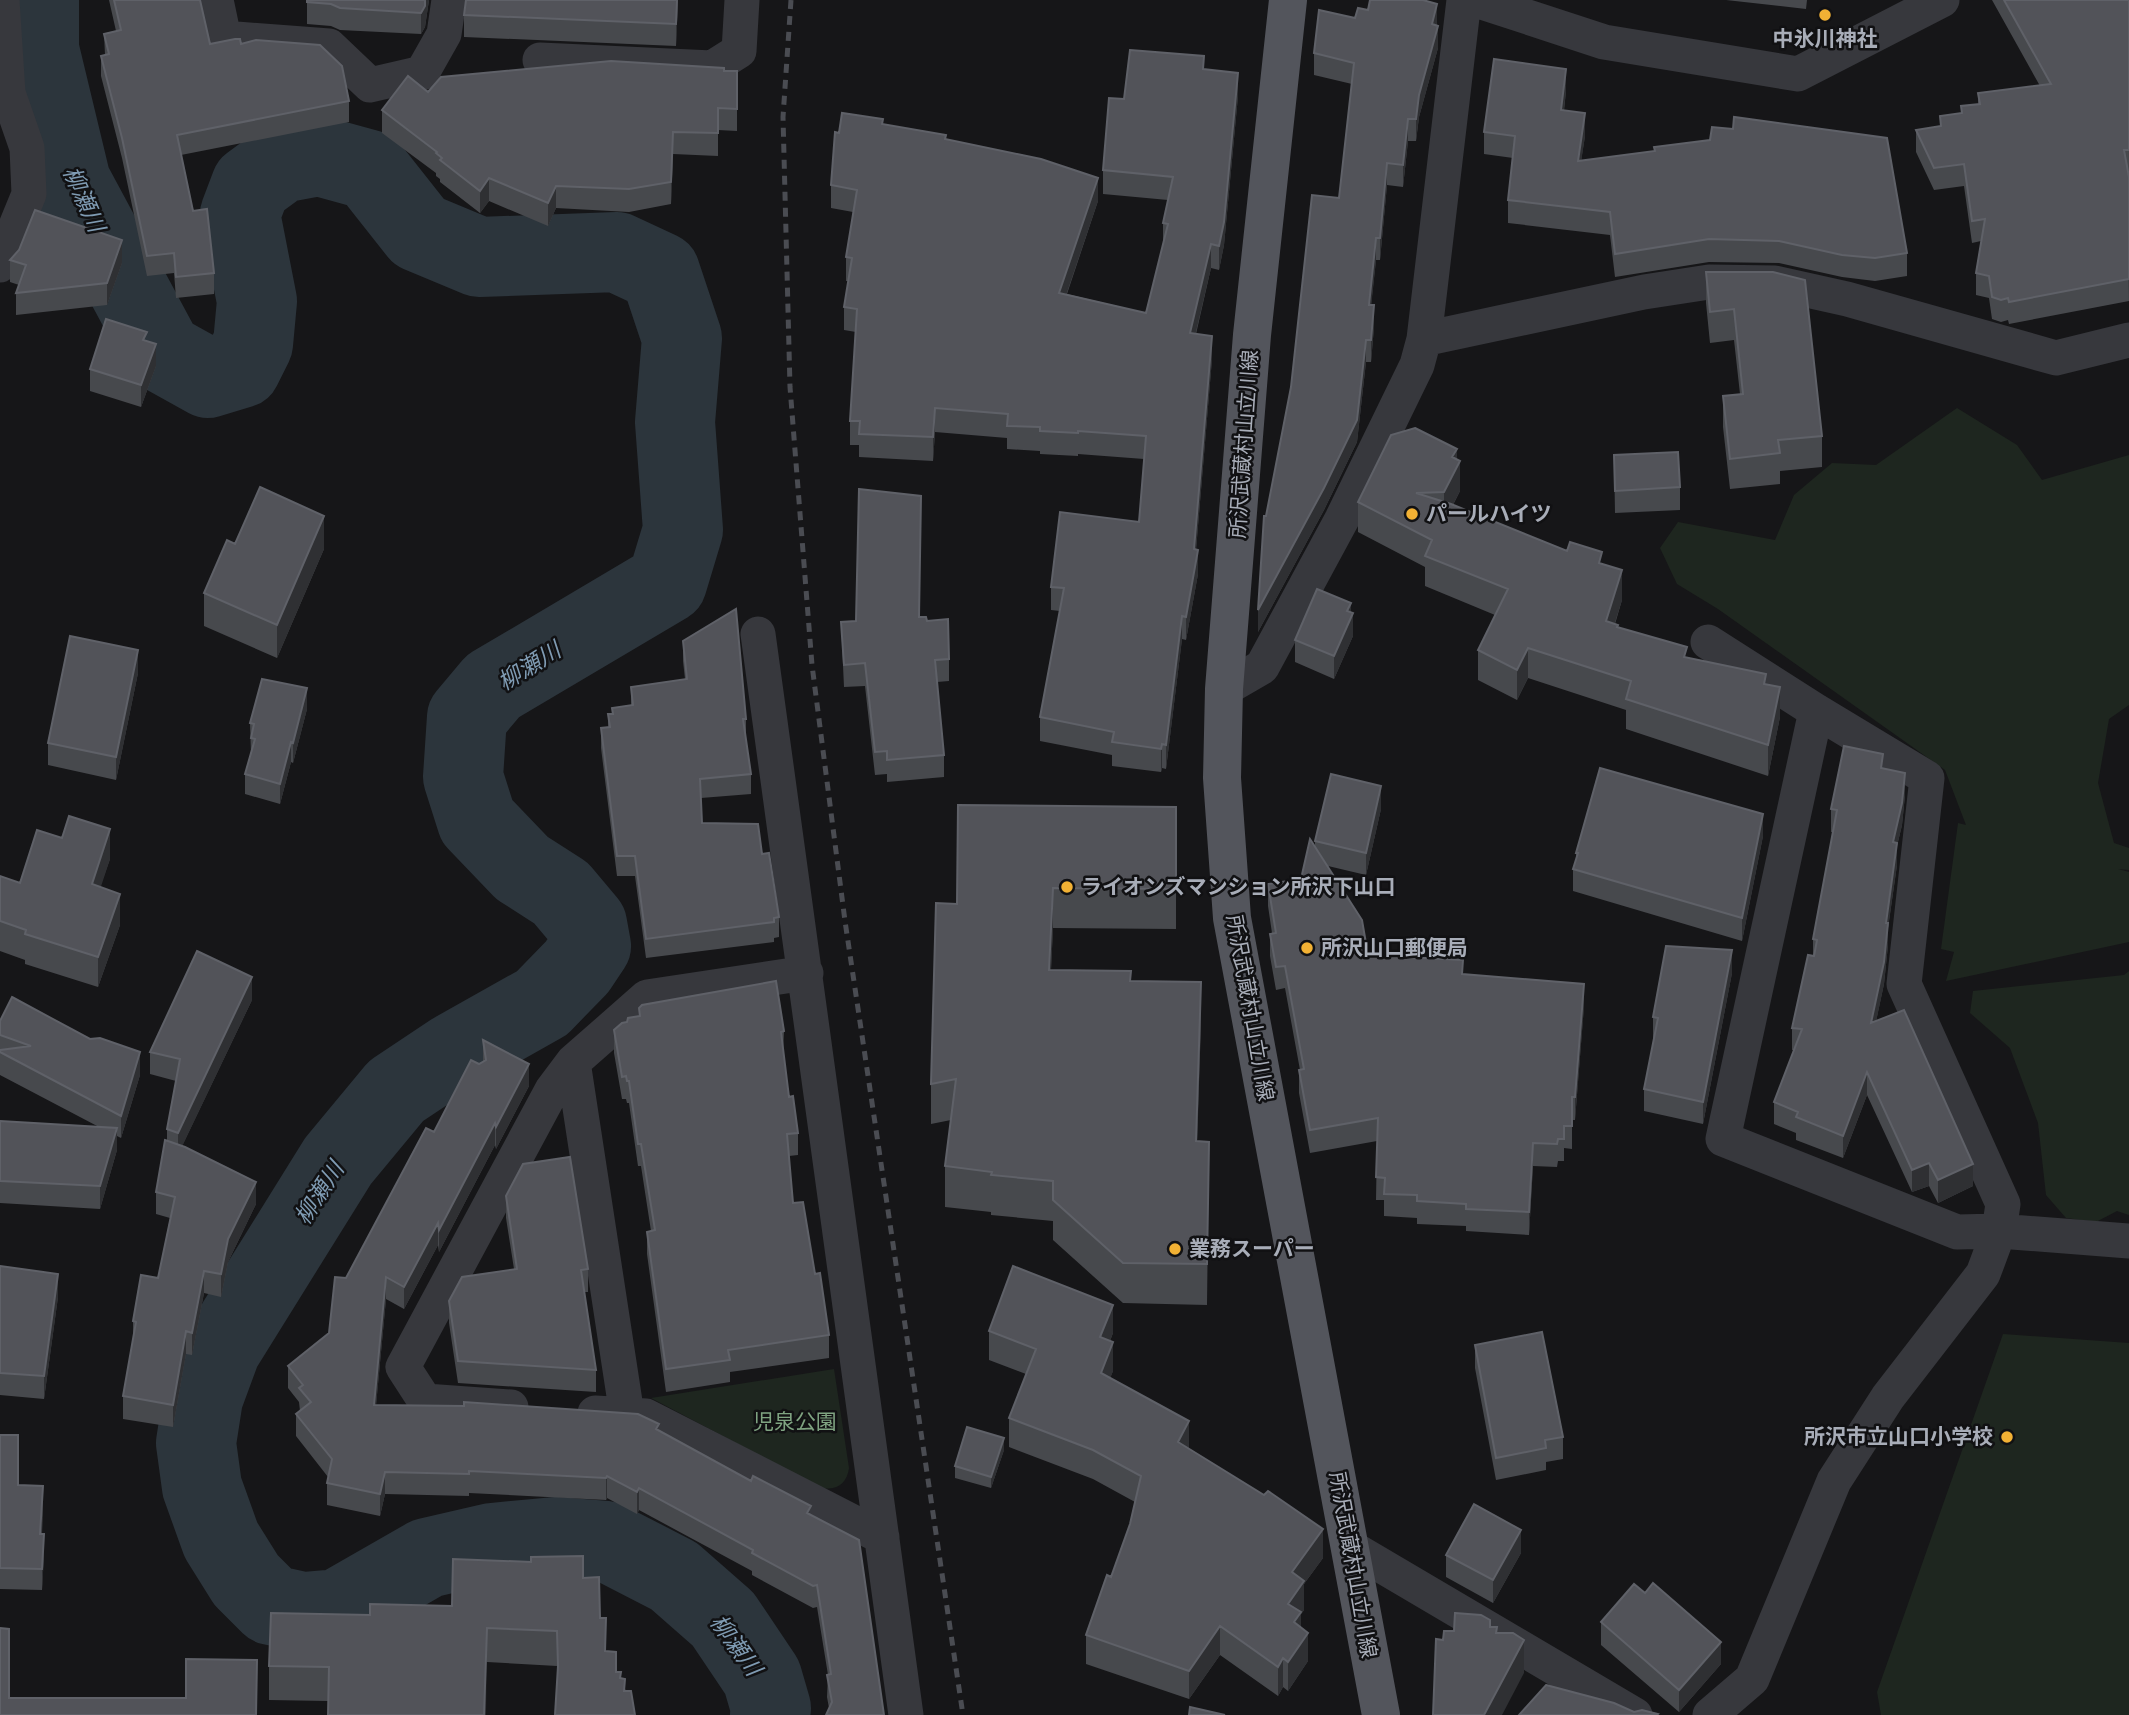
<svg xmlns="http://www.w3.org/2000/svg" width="2129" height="1715" viewBox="0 0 2129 1715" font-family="'Fira Sans Condensed','Noto Sans JP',sans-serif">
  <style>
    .green { fill: #1e261f }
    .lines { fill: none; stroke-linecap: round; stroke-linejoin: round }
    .river { stroke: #2c353c; stroke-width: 80 }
    .minor { stroke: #37383d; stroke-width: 35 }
    .primary { stroke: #53555c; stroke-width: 38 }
    .rail { stroke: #4a4c52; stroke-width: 5; stroke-dasharray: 9 7; stroke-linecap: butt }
    .wall { fill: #47494d }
    .shaded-wall { fill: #2f3033 }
    .building { fill: #525359; stroke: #5f6168; stroke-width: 2 }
    .poi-dot { fill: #f2b134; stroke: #111113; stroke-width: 2.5 }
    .labels { text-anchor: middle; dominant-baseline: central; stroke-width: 5; stroke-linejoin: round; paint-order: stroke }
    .poi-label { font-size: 21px; font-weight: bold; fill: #a8adb8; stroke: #111113; text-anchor: start }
    .street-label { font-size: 21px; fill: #a8adb8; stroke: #111113 }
    .park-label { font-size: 21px; fill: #7fa381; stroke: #111113 }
    .water-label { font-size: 23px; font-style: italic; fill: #7f9bb3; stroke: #111113 }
  </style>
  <rect width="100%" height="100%" fill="#161618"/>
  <path class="green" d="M1957,408L2017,445L2042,480L2129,455V705L2109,719L2098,783L2114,843L2129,848V870L2118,869L2129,872V942L1946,981L1954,952L1941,949L1958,823L1966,825L1945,770L1718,609L1677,584L1660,548L1678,522L1775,540L1794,495L1832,463L1876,465Z
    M2129,971V1215L2117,1211L2096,1222L2066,1218L2046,1195L2038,1123L2010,1048L1970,1013L1973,991L2124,975Z
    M2003,1334L2129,1343V1715H1881L1877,1692Z
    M834,1369L849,1468C847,1484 836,1492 819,1487L651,1398Z"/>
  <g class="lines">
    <path class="river" d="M39,0V49L71,182L163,353L208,378L241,368L253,344L257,301L240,214L251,185L281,163L319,156L370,170L419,232L479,257L617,252L660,272L682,338L675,422L683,530L667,583L493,686L467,717L463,777L477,821L522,868L561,893L587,924L591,946L577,967L542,1003L453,1053L396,1091L338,1161L221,1349L203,1398L196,1443L202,1487L221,1540L246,1580L271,1605L303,1612L338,1609L427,1558L492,1543L555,1537L606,1541L674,1576L723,1619L762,1677L771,1708L770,1715"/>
    <path class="minor" d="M216,0L224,38L329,46L370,85L422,73L444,34L449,0
      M1476,0L1604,42L1798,74L1942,0
      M540,60L712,68L739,51L742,0
      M0,265L29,194L27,148L8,93L2,0
      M1424,339L1644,292L1709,282L1775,283L1847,299L2056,358L2129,340
      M758,634L906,1715
      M1708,642L1816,711L1927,778L1904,984L2003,1204L1999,1231L1983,1274L1888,1397L1834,1481L1752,1679L1710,1715
      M1224,689L1262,667L1342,519L1417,365L1424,339L1464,0
      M1816,711L1723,1139L1957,1232L1999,1231L2129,1241
      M573,1062L627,1415
      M511,1407L425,1401L403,1367L552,1090L573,1062L647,997L806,973
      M595,1413L646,1416L882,1537
      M1350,1547L1635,1715"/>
    <path class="primary" d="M1288,0L1252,335L1224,689L1222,778L1232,918L1381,1715"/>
    <path class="rail" d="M791,0L783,117L790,387L812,665L845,921L963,1715"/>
  </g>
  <path class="wall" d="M109,0H200L210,44H241L349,101V122L181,155L193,211L214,273V294L176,298L174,273L147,276L122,158L101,76V56L105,55L104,34L116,31Z
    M307,0H429L425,27L421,34L340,30L331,26L307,24Z
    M466,0H678L676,46L464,37V15Z
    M1726,0H1807L1806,9Z
    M1992,0H2129V172H2128L2129,301L2009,324L2008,320L2001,322L1992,319L1989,298L1976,295V273L1981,241L1972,243L1964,186L1934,190L1916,152V130L1940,127V116L1961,113V106L1978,104V93L2040,86Z
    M1437,26L1438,48L1419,117L1416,141H1408L1403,187L1387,185L1380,260H1376L1371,305L1374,327L1371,362H1366L1357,442L1324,510L1258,632L1266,516L1339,198L1352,84L1314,75V53Z
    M1204,69L1238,96L1224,245L1219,270L1211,268L1196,334L1212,359L1196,550L1198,574L1186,640L1182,639L1166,769L1162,768L1161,772L1112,766V755L1040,741V717L1060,611L1051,610V587L1139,522L1144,459L1078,454V456L1040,454V451L1007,449V438L935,432L933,461L859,457V445H850V421L856,332L844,330V307L848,281H846V257L853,212L831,208V185L839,133L883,124L946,139L1098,201L1067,294L1146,313L1163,245V223L1168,200L1103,194V170L1124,99Z
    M724,71H737V131L718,130V156L673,154L671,204L629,212L556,208L548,226L489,201L480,213L440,182V179L436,176V173L382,133V110Z
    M1566,91L1564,111L1585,136L1581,161L1907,253V276L1875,281L1842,277L1779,263L1709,262L1615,277L1610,235L1508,223V200L1513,158L1484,154V132Z
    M10,260L122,263L107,305L16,315V293L19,285L10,282Z
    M1706,272H1773L1822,436V467L1780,471V484L1730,489L1723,427V396L1740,394L1734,340L1710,343L1706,303Z
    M156,366L141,407L90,391V369Z
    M1614,455L1680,487V510L1615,513Z
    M1457,459L1460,491L1453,505L1567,551L1602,564L1622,600L1615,624L1618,627L1687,658L1766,684L1780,717L1768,776L1626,729V710L1528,678L1517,700L1478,680V650L1495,615L1425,586V567L1358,532V502Z
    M235,544L324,549L277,658L204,626V593Z
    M1351,612L1353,636L1334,679L1295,662V640Z
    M920,617L949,659V681L937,682L944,755V777L887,782V774L875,775L865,686L844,687L841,622Z
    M683,641L746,719V738L751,774V794L701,798L702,823L762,854L779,917V937L774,938V942L646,958L635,876H617L601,748V728L608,727V714H612V708L631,705V687L685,679L683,661Z
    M138,673L116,780L48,765V743Z
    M307,709L293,763L291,762L280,804L245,794V774L251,754L250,723Z
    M1883,769L1905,795L1902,825L1897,846V865L1888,928V945L1884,984L1876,1021L1973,1186L1938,1203L1929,1186L1912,1192L1867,1095L1843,1158L1796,1140V1133L1774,1124V1102L1794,1050H1792V1028L1813,956V939L1833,832H1831V809Z
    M1176,807V929L1053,928L1051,970L1131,981L1201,1022L1197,1141L1209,1142L1207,1305L1123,1303L1053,1240V1221L991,1215V1212L945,1207V1166L951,1120L931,1124V1084L957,904Z
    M1381,809L1366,875L1328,866L1368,955L1463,974L1584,1006L1575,1120H1572V1149L1564,1148V1161H1558L1557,1167L1533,1166L1529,1235L1466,1231V1226L1417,1224V1218L1384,1216V1200H1376L1377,1141L1310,1153L1299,1093V1070H1300L1285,988L1276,990L1270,956V934L1272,933L1268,906V884L1301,879L1315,847V841Z
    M1763,836L1742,941L1573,891V869L1576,859V853Z
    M110,859L100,887L120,925L98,987L25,964V960L0,951V876L20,883Z
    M1732,973L1703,1124L1644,1111V1089L1654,1039H1653V1017Z
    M252,1000L182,1146L256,1204L228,1262L221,1297L204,1293L192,1355L186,1354L173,1427L123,1419V1396L133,1340V1321L158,1278L170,1218L156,1214V1192L167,1141V1129L176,1081L150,1074V1052Z
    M639,1008L784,1031L783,1054L789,1097L798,1133V1155L789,1156L793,1203L815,1274L829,1335V1358L730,1372V1382L666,1392L647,1254V1232L651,1231L641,1166H638L629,1103H627L626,1099H622L614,1053V1030L639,1016Z
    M0,1021L140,1075L121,1138L117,1136V1150L100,1209L0,1203V1121L99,1127L0,1075Z
    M483,1040L529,1086L496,1149L495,1145L439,1252L438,1245L404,1309L386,1299L376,1405L464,1406V1402L659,1431L811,1514L884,1715L829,1708L827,1697L828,1675L817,1607L813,1608L752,1575V1571L639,1510L637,1514L607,1498L606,1500L469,1493V1496L385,1494L380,1516L327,1505V1483L328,1477L296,1436V1414L300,1411L299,1402L288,1388V1366L329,1333L346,1278L434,1132L479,1064L483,1062Z
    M506,1196L588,1269V1292H584L596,1370V1392L458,1383L449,1323V1301L514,1269L506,1218Z
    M0,1266L58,1297L44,1399L0,1395Z
    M989,1331L1113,1333L1110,1341L1113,1371L1110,1378L1189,1449L1323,1558L1304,1584V1610L1301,1614V1627L1308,1661L1288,1691L1283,1687L1278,1696L1220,1655L1189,1699L1086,1664V1635L1111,1577L1130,1524L1135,1502L1093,1479L1009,1447V1418L1026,1374L989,1360Z
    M1475,1345L1563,1437V1459L1546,1462V1470L1496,1480L1475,1368Z
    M0,1435L18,1485L43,1507L42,1534L44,1555L42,1590L0,1589Z
    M1004,1450L991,1488L955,1478V1466Z
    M1521,1553L1493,1603L1446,1577V1555Z
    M583,1578L600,1618L606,1651L616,1672L621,1678L635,1715L557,1679V1666L487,1662L328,1701L269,1700V1666L370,1615L452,1606Z
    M1645,1593L1721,1664L1679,1712L1601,1645V1622Z"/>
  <path class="shaded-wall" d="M425,0H429L425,27L421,34V13Z
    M677,0H678L676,46V24Z
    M1437,4V26L1432,24Z
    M1438,26V48L1419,117L1416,141V119L1419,95Z
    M1566,69V91L1561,133V110Z
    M1238,73V96L1224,245L1219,270V246Z
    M1585,113V136L1578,183V161Z
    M1408,119V141L1403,187V165Z
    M673,132V154L671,204V182Z
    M1387,163V185L1380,260V238Z
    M489,178V201L480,213V191Z
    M1098,178V201L1059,316V293Z
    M556,186V208L548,226V203Z
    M1376,238V260L1369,327V305Z
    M122,240V263L107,305V283Z
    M1211,244V268L1190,357V333Z
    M1374,305V327L1371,362V340Z
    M1212,336V359L1194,573V549Z
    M1366,340V362L1357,442L1324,510L1258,632V610Z
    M156,344V366L141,407V385Z
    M935,408V432L933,461V437Z
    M1457,449V467L1460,461V491L1444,522V492L1452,457Z
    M324,516V549L277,658V625Z
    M1198,550V574L1186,640V617Z
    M1622,570V600L1606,651V621Z
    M1351,603V617L1353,613V636L1334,679V656L1347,611Z
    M1182,616V639L1166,769V745Z
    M1528,648V678L1517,700V670Z
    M138,650V673L116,780V757Z
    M1780,687V717L1768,776V745Z
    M307,688V709L293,763V743Z
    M291,742V762L280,804V784Z
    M1162,744V768L1161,772V749Z
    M1905,773V795L1902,825L1897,846V865L1888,928V945L1884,984L1871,1046V1023L1886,923L1893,842Z
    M1381,786V809L1366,875V853Z
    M1763,814V836L1742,941V918Z
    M110,829V859L92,914V884Z
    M1053,888V928L1049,1010V970Z
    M120,894V925L98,987V957Z
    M1732,950V973L1703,1124V1102Z
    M252,977V1000L178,1155V1133Z
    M1201,982V1022L1196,1182V1141Z
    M1584,984V1006L1575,1120V1097Z
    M140,1052V1075L121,1138V1116Z
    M529,1064V1086L496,1149V1127Z
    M1867,1072V1095L1843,1158V1136Z
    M495,1123V1145L439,1252V1230Z
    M117,1128V1150L100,1209V1186Z
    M1533,1143V1166L1529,1235V1212Z
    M1929,1163V1186L1912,1192V1170Z
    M1973,1164V1186L1938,1203V1180Z
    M256,1182V1204L228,1262L221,1297V1274L228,1239Z
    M438,1223V1245L404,1309V1287Z
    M204,1271V1293L192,1355V1333Z
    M58,1274V1297L44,1399V1376Z
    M386,1277V1299L374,1427V1405Z
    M1113,1305V1333L1100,1366V1337Z
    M186,1331V1354L173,1427V1405Z
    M1113,1342V1371L1101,1402V1373Z
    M1189,1421V1450L1178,1442Z
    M1004,1438V1450L991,1488V1477Z
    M385,1472V1494L380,1516V1494Z
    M607,1476V1498L606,1500V1478Z
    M43,1486V1507L40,1555V1534Z
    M639,1488V1510L637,1514V1492Z
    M1323,1529V1558L1304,1584V1610L1301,1614V1641L1288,1604L1292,1572Z
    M1521,1530V1553L1493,1603V1580Z
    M44,1534V1555L42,1590V1569Z
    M1220,1626V1655L1189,1699V1671Z
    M487,1628L486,1715H484Z
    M1308,1633V1661L1288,1691V1662Z
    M1524,1640V1673L1502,1715H1484Z
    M1721,1642V1664L1679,1712V1690Z
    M1283,1658V1687L1278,1696V1667Z"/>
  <path class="building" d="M114,0H200L210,44L235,39H240L241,44L256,40L320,45L342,66L349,101L177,135L193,211L207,209L214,273L176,277L174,253L147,256L122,138L101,56L109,54L104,34L121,30Z
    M307,0H425V6L421,13L340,8L331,4L307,2Z
    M466,0H677L676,24L464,15Z
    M1370,0H1423L1437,4L1432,24L1438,26L1419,95L1416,119H1408L1403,165L1387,163L1380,238H1376L1369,305H1374L1371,340H1366L1357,420L1324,488L1258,610L1264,516H1266L1291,387L1312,195L1339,198L1354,63L1314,53L1319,10L1355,18L1358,8L1368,10Z
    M2004,0H2129V150H2124L2129,177V279L2009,302L2008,298L2001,300L1992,297L1989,276L1976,273L1985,219L1972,221L1964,164L1934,168L1916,130L1941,126L1940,116L1962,113L1961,106L1980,104L1978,93L2051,84Z
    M1130,50L1204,56L1203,69L1238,73L1224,222L1219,246L1211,244L1190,333L1212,336L1194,549L1198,550L1186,617L1182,616L1166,745L1162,744L1161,749L1112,742L1114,732L1040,717L1064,588L1051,587L1060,512L1139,522L1146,436L1078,431V433L1040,431V427L1007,426L1008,414L935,408L933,437L859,434L860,421H850L857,309L844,307L852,258L846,257L857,190L831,185L835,132L839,133L842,113L883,119L882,124L946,135L945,139L1041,159L1098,178L1059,293L1146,313L1168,224L1163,223L1173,177L1103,170L1109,98L1124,99Z
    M1494,59L1566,69L1561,110L1585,113L1578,161L1655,151L1654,147L1710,140L1712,127L1733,129L1734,117L1887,138L1907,253L1875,258L1842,255L1779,241L1709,239L1615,254L1610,212L1508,200L1515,136L1484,132Z
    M611,61L724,68V71H737V109L718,108V133L673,132L671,182L629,189L556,186L548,203L489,178L480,191L440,160L442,158L436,153L437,152L382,110L408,76L428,92L441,77Z
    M35,210L122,240L107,283L16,293L26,265L10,260L19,250Z
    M1706,272H1773L1805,280L1822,436L1778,440L1780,453L1730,459L1723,396L1743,394L1734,309L1710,312Z
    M106,319L147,332L143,340L156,344L141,385L90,369Z
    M1415,428L1457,449L1452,457L1460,461L1444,492L1416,493L1451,504L1567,551L1570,542L1602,552L1599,563L1622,570L1606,621L1618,625L1617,627L1687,647L1684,657L1766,674L1764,684L1780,687L1768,745L1626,699L1631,681L1528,648L1517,670L1478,650L1508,589L1425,556L1432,540L1358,502L1391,435Z
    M1678,452L1680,487L1615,491L1614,455Z
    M260,487L324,516L277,625L204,593L227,540L235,544Z
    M859,489L921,496L919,617H926L927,621L948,619L949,659L935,660L944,755L887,760V751L875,752L865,663L844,665L841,622L856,621Z
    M1317,589L1351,603L1347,611L1353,613L1334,656L1295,640Z
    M736,609L746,719H743L751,774L700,779L702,823L758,824L762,854L769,853L779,917L774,918V922L646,939L635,856H617L601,728L610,727L608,714H613L612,708L633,705L631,687L687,679L683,641Z
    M70,636L138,650L116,757L48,743Z
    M262,679L307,688L293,743L291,742L280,784L245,774L255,739L251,738L254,724L250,723Z
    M1844,746L1883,754L1881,768L1905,773L1902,803L1893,842L1897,843L1886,923H1888L1884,962L1871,1023L1904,1010L1973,1164L1938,1180L1929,1163L1912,1170L1867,1072L1843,1136L1796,1117L1798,1112L1774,1102L1802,1029L1792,1028L1808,955L1814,956L1817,940L1813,939L1837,810L1831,809Z
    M1600,768L1763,814L1742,918L1573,869L1578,853H1576Z
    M1331,774L1381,786L1366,853L1315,841Z
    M958,805L1176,807V889L1053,888L1049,970L1131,971L1130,981L1201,982L1196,1141L1209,1142L1207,1264L1123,1263L1053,1200V1181L991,1175L992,1172L945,1166L956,1079L931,1084L936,903L957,904Z
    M69,816L110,829L92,884L120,894L98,957L25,934L26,930L0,921V876L20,883L37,830L62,838Z
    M1310,839L1362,920L1368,955L1463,960L1462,974L1584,984L1575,1097H1572V1126H1564V1139H1558L1557,1144L1533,1143L1529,1212L1466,1209V1204L1417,1201V1195L1384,1194L1385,1178L1376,1177L1378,1118L1310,1130L1299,1070L1304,1069L1285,966L1276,967L1270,934L1276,933L1268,884L1301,879Z
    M1666,946L1732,950L1703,1102L1644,1089L1658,1018L1653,1017Z
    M197,951L252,977L178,1133L167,1129L180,1059L150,1052Z
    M776,981L784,1031L781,1032L789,1097L793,1096L798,1133L787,1134L793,1203L803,1202L815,1274L820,1273L829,1335L728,1350L730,1360L666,1369L647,1232L655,1230L641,1144H638L629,1081H627L626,1076L622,1077L614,1030L622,1023L627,1022L628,1018L640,1016L639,1008L642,1005Z
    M12,997L90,1039L100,1038L140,1052L121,1116L0,1052V1050L31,1046L0,1035V1021Z
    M483,1040L529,1064L496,1127L495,1123L439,1230L438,1223L404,1287L386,1277L374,1405L464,1406V1402L638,1414L659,1424L656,1429L751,1481L753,1476L811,1506L807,1513L859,1540L884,1715H826L832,1702L827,1675L831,1674L817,1585L813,1586L752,1553L753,1550L639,1488L637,1492L607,1476L606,1478L469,1471V1474L385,1472L380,1494L327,1483L332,1459L296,1414L311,1402L299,1388L303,1385L288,1366L329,1333L335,1277L346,1278L426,1128L434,1132L471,1060L479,1064L486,1060Z
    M0,1121L117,1128L100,1186L0,1181Z
    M165,1140L185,1147L256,1182L228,1239L221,1274L204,1271L192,1333L186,1331L173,1405L123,1396L136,1322L133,1321L141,1275L158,1278L175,1197L156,1192Z
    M570,1157L588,1269L581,1270L596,1370L458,1361L449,1301L462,1277L517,1269L506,1196L523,1164Z
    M0,1266L58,1274L44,1376L0,1373Z
    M1013,1266L1113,1305L1100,1337L1113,1342L1101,1373L1189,1421L1178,1442L1264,1495L1268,1491L1323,1529L1292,1572L1304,1581L1288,1604L1301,1612L1294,1622L1308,1633L1288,1662L1283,1658L1278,1667L1220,1626L1189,1671L1086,1635L1107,1575L1111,1577L1130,1524L1141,1476L1093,1450L1009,1418L1036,1349L989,1331Z
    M1542,1332L1563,1437L1545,1440L1546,1448L1496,1458L1475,1345Z
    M967,1427L1004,1438L991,1477L955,1466Z
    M0,1435H18V1485L43,1486L40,1534H44L42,1569L0,1568Z
    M1474,1504L1521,1530L1493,1580L1446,1555Z
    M583,1556V1578L599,1577L600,1618H606L605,1651L616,1652V1672H621L620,1678L625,1679L624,1691H631L635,1715H555L558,1666L557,1631L487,1628L484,1715H328L329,1667L269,1666L271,1613L370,1615V1604L452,1606L453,1559L531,1562V1557Z
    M1653,1583L1721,1642L1679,1690L1601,1622L1634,1584L1645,1593Z
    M1455,1613L1481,1615L1490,1620V1627H1497L1496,1633H1513L1524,1640L1484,1715H1433L1436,1639L1443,1640L1444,1631H1454Z
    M0,1628L9,1629V1698H186V1659L257,1660L256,1715H0Z
    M1546,1685L1614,1703L1634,1712L1642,1710L1658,1714L1657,1715H1519Z
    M1190,1707L1225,1715H1189Z"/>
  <g class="poi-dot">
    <circle cx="1825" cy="15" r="7"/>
    <circle cx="1412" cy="514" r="7"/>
    <circle cx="1067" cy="887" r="7"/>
    <circle cx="1307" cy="948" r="7"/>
    <circle cx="1175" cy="1249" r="7"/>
    <circle cx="2007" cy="1437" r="7"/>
  </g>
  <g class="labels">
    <g class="poi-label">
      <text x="1825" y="39" text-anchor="middle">中氷川神社</text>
      <text x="1426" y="514">パールハイツ</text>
      <text x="1081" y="887">ライオンズマンション所沢下山口</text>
      <text x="1321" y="948">所沢山口郵便局</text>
      <text x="1189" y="1249">業務スーパー</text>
      <text x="1993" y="1437" text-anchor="end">所沢市立山口小学校</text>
    </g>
    <g class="street-label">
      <text transform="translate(1244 444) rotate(-86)">所沢武蔵村山立川線</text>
      <text transform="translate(1250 1008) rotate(80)">所沢武蔵村山立川線</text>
      <text transform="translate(1353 1565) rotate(80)">所沢武蔵村山立川線</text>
    </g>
    <g class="park-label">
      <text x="795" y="1422">児泉公園</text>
    </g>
    <g class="water-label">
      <text transform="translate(84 199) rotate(66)">柳瀬川</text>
      <text transform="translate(529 666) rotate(-32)">柳瀬川</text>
      <text transform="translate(319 1193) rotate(-57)">柳瀬川</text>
      <text transform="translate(736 1645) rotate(54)">柳瀬川</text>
    </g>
  </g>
</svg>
